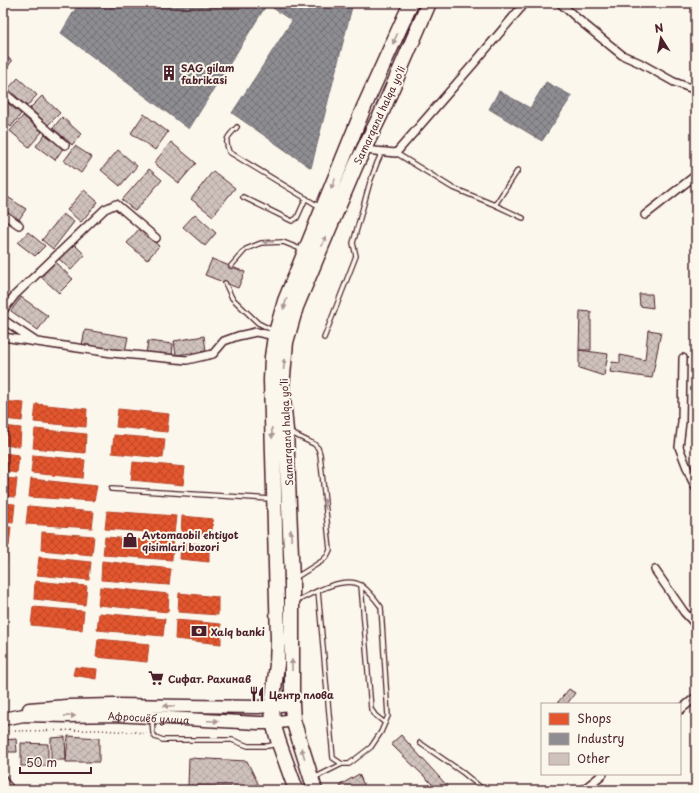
<svg xmlns="http://www.w3.org/2000/svg" width="699" height="793" viewBox="0 0 699 793" font-family="'Playpen Sans',sans-serif">
  <style>
    .shops { fill: url(#shops-cross-hatch); stroke: #b6462d }
    .industry { fill: url(#industry-cross-hatch); stroke: #796c73 }
    .building { fill: url(#building-cross-hatch); stroke: #4a1f2b }
    .lines { fill: none; stroke-linecap: round; stroke-linejoin: round }
    .lane-casing { stroke: #4a1f2b; stroke-width: 6 }
    .street-casing { stroke: #4a1f2b; stroke-width: 10 }
    .primary-casing { stroke: #4a1f2b; stroke-width: 15 }
    .highway-casing { stroke: #4a1f2b; stroke-width: 17 }
    .path { stroke: #4a1f2b; stroke-width: 1.5; stroke-dasharray: 1 3; stroke-linecap: butt }
    .lane { stroke: #fbf7ec; stroke-width: 3.5 }
    .street { stroke: #fbf7ec; stroke-width: 7 }
    .primary { stroke: #fbf7ec; stroke-width: 12 }
    .highway { stroke: #fbf7ec; stroke-width: 14 }
    .oneway { fill: #ab9695 }
    .labels { text-anchor: middle; dominant-baseline: central; stroke-width: 4; stroke-linejoin: round; paint-order: stroke }
    .poi-label { font-size: 10px; font-weight: bold; fill: #4a1f2b; stroke: #fbf7ec; text-anchor: start }
    .street-label { font-size: 10px; fill: #4a1f2b; stroke: #fbf7ec }
  </style>
  <defs>
    <pattern id="shops-cross-hatch" width="8" height="8" patternUnits="userSpaceOnUse"><rect width="8" height="8" fill="#e4572e"/><path d="M0 0l8 8M0 8l8-8" fill="none" stroke="#bb4727"/></pattern>
    <pattern id="industry-cross-hatch" width="8" height="8" patternUnits="userSpaceOnUse"><rect width="8" height="8" fill="#8d8d92"/><path d="M0 0l8 8M0 8l8-8" fill="none" stroke="#757377"/></pattern>
    <pattern id="building-cross-hatch" width="8" height="8" patternUnits="userSpaceOnUse"><rect width="8" height="8" fill="#cfc2bc"/><path d="M0 0l8 8M0 8l8-8" fill="none" stroke="#b3a6a2"/></pattern>
  </defs>
  <rect width="100%" height="100%" fill="#fbf7ec"/>
  <filter id="ink" filterUnits="userSpaceOnUse"><feTurbulence type="fractalNoise" baseFrequency=".025" numOctaves="2"/><feDisplacementMap in="SourceGraphic" scale="8" xChannelSelector="R" yChannelSelector="G"/><feConvolveMatrix kernelMatrix="1 2 1 2 8 2 1 2 1" color-interpolation-filters="sRGB"/></filter>
  <g filter="url(#ink)">
    <path class="shops" d="M3,401L24,403L22,421L3,419Z
      M36,404L87,409L86,427L34,422Z
      M118,409L169,414L167,432L116,427Z
      M3,426L21,428L20,446L3,445Z
      M35,429L86,434L85,453L33,448Z
      M114,435L165,439L163,458L112,453Z
      M3,453L19,455L17,473L3,471Z
      M33,455L85,460L83,478L31,473Z
      M133,462L185,467L183,485L131,480Z
      M3,478L17,479L15,497L3,496Z
      M31,479L97,486L94,501L29,497Z
      M3,503L15,504L13,523L3,522Z
      M28,506L94,512L92,528L26,524Z
      M107,511L176,516L174,534L105,529Z
      M182,516L213,519L211,537L181,533Z
      M3,527H11L9,546H3Z
      M42,532L94,536L92,555L41,550Z
      M105,537L173,542L172,560L103,555Z
      M181,542L209,545V562L180,559Z
      M3,552L7,553L5,571H3Z
      M39,557L91,562L89,580L37,575Z
      M102,561L171,569L169,585L101,580Z
      M35,581L87,586L85,605L34,599Z
      M100,587L169,594L168,612L98,605Z
      M179,593L218,597V615L178,612Z
      M33,607L84,611L82,630L31,625Z
      M99,613L165,619L163,636L97,630Z
      M176,620L221,624V644L175,639Z
      M98,639L149,644L147,662L96,657Z
      M75,667L97,669L96,679L73,675Z"/>
    <path class="industry" d="M79,3H353L311,168L232,113L292,21L267,4L189,129L61,33Z
      M546,82L572,96L542,141L489,109L499,91L530,108Z"/>
    <path class="building" d="M3,54L12,61L3,73Z
      M18,78L37,95L27,106L8,89Z
      M42,96L60,113L48,125L30,108Z
      M3,99L21,114L11,127L3,120Z
      M144,114L168,132L155,150L131,133Z
      M23,116L42,132L29,147L10,131Z
      M62,117L81,134L72,145L53,128Z
      M45,134L64,147L55,160L36,146Z
      M171,142L196,163L179,183L154,163Z
      M75,146L92,157L81,173L64,161Z
      M118,150L137,166L120,186L101,170Z
      M149,169L162,180L135,211L122,200Z
      M213,171L235,188L213,216L191,199Z
      M84,190L98,202L81,222L67,210Z
      M3,194L26,209L18,221L3,211Z
      M63,214L74,222L53,249L42,240Z
      M195,214L216,233L205,246L183,227Z
      M139,229L159,246L147,260L127,243Z
      M28,232L45,246L35,256L18,243Z
      M74,244L85,255L71,270L59,259Z
      M212,259L245,272L238,288L205,275Z
      M55,262L73,279L59,293L41,277Z
      M639,294H652L653,308L640,306Z
      M21,297L48,316L38,330L11,311Z
      M580,311L591,312V350H579Z
      M85,330L128,337L125,352L82,345Z
      M648,330L661,332L652,378L610,372L612,362L620,363V355L645,360Z
      M204,336L206,351L176,355L174,341Z
      M148,341L173,344L172,356L146,353Z
      M579,350L608,354L604,376L579,368Z
      M569,689L575,693L567,704H560L558,702Z
      M401,735L450,789L449,790H426L432,784L391,744Z
      M68,736L99,738V762H66Z
      M65,737L66,760H51V738Z
      M16,739L17,752H3V740Z
      M21,743L48,744V766H21Z
      M189,758L247,761L261,790H232L231,787L188,786Z
      M359,774L366,790H342L340,785Z
      M177,788V790H151Z"/>
    <g class="lines">
      <defs>
        <path id="lane" d="M237,127C228,137 224,138 229,152L320,207
          M396,153L451,187L495,205L523,218
          M243,197L292,221L297,218L306,198
          M495,205L518,170
          M231,266L246,249L261,243L283,242L303,250
          M225,283L232,298L258,323L274,331
          M324,338L356,256L353,243L370,182L377,163L382,152
          M289,432L314,444L318,448L320,454L330,550L327,556L322,561L295,578
          M111,489L271,499
          M361,585L371,709L375,715L385,723
          M295,602C311,594 345,574 362,586C370,592 376,600 381,607L388,716L381,732L371,747L349,764H342L333,758L318,591
          M152,720L153,733L155,737L163,740H232L248,746H268L276,744
          M420,743L462,772L484,790
          M314,778L342,764"/>
        <path id="street" d="M560,3L579,20L622,55L640,63L674,82L696,90
          M3,92L65,145
          M364,150L396,153L476,61L525,3
          M3,214L19,225
          M645,215L696,175
          M3,311L15,295L105,209L116,204L156,238
          M3,320L5,321L35,341
          M3,337L112,353L187,360L213,354L224,341L238,336L256,332L275,336
          M683,358L682,422L679,447L691,478L696,488
          M655,570L684,612L696,625
          M680,710L696,697
          M3,779L4,782L11,790
          M583,790L603,774"/>
        <g id="primary">
          <path d="M29,709L67,706L115,705L258,707L292,704"/>
          <path id="s1" d="M3,719L24,715L68,716L114,715L258,723H273L293,720"/>
        </g>
        <path id="highway" d="M296,790L279,743L273,723L272,706L277,664L278,639L271,380L272,357L275,336L285,301L364,107L411,3
          M315,790L293,720L292,704V580L286,431L282,387L286,342L296,307L317,257L356,165L381,114L429,3"/>
      </defs>
      <use href="#lane" class="lane-casing"/>
      <use href="#street" class="street-casing"/>
      <use href="#primary" class="primary-casing"/>
      <use href="#highway" class="highway-casing"/>
      <path class="path" d="M3,732L9,731L99,730L147,733"/>
      <use href="#lane" class="lane"/>
      <use href="#street" class="street"/>
      <use href="#primary" class="primary"/>
      <use href="#highway" class="highway"/>
    </g>
    <defs><path id="oneway-solid" d="M-6-.8H1V-3.2L6.5 0L1 3.2V.8H-6Z"/></defs>
    <g class="oneway">
      <use href="#oneway-solid" transform="translate(395 39) rotate(114)"/>
      <use href="#oneway-solid" transform="translate(333 184) rotate(112)"/>
      <use href="#oneway-solid" transform="translate(324 241) rotate(-67)"/>
      <use href="#oneway-solid" transform="translate(268 242) rotate(179)"/>
      <use href="#oneway-solid" transform="translate(285 304) rotate(108)"/>
      <use href="#oneway-solid" transform="translate(284 364) rotate(-86)"/>
      <use href="#oneway-solid" transform="translate(272 433) rotate(88)"/>
      <use href="#oneway-solid" transform="translate(325 504) rotate(-96)"/>
      <use href="#oneway-solid" transform="translate(291 535) rotate(-92)"/>
      <use href="#oneway-solid" transform="translate(292 665) rotate(-90)"/>
      <use href="#oneway-solid" transform="translate(169 706) rotate(-179)"/>
      <use href="#oneway-solid" transform="translate(70 716) rotate(-1)"/>
      <use href="#oneway-solid" transform="translate(213 721) rotate(3)"/>
      <use href="#oneway-solid" transform="translate(303 753) rotate(-107)"/>
    </g>
  </g>
  <defs>
    <symbol id="building-bare" viewBox="-9 -9 18 18"><path d="M-4-6H4V6H1V3H-1V6H-4ZM-2.5-4.3h1.7v1.8h-1.7ZM.8-4.3h1.7v1.8H.8ZM-2.5-1h1.7V.8h-1.7ZM.8-1h1.7V.8H.8Z" fill="#4a1f2b" stroke="#fbf7ec" stroke-width="2.5" paint-order="stroke"/></symbol>
    <symbol id="shop-bare" viewBox="-9 -9 18 18"><path d="M-5-2.5h2.3a2.7 3.5 0 0 1 5.4 0H5L5.5 6h-11ZM-1.5-2.5h3a1.5 2.3 0 0 0-3 0Z" fill="#4a1f2b" stroke="#fbf7ec" stroke-width="2.5" paint-order="stroke"/></symbol>
    <symbol id="bank-bare" viewBox="-9 -9 18 18"><path d="M-6-4H6V4H-6ZM0-2.3a2.3 2.3 0 1 0 0 4.6a2.3 2.3 0 1 0 0-4.6Z" fill="#4a1f2b" stroke="#fbf7ec" stroke-width="2.5" paint-order="stroke"/></symbol>
    <symbol id="supermarket-bare" viewBox="-9 -9 18 18"><path d="M-6-5.5h2.5l.6 2H6L4.5 2H-2.5L-4.4-4H-6ZM-1.5 3.2a1.3 1.3 0 1 0 .1 0ZM3 3.2a1.3 1.3 0 1 0 .1 0Z" fill="#4a1f2b" stroke="#fbf7ec" stroke-width="2.5" paint-order="stroke"/></symbol>
    <symbol id="restaurant-bare" viewBox="-9 -9 18 18"><path d="M-5-6h1v4h1v-4h1v4h1v-4h1v5L-1.5 .5V6h-2V.5L-5-1ZM5-6V6H3V1.5H1.5Q1.5-4 5-6Z" fill="#4a1f2b" stroke="#fbf7ec" stroke-width="2.5" paint-order="stroke"/></symbol>
  </defs>
  <g fill-rule="evenodd">
    <use href="#building-bare" x="158" y="62" width="22" height="22"/>
    <use href="#shop-bare" x="119" y="529" width="22" height="22"/>
    <use href="#bank-bare" x="188" y="620" width="22" height="22"/>
    <use href="#supermarket-bare" x="145" y="667" width="22" height="22"/>
    <use href="#restaurant-bare" x="246" y="683" width="22" height="22"/>
  </g>
  <g class="labels">
    <g class="poi-label">
      <text x="181" y="67">SAG gilam<tspan x="181" dy="12">fabrikasi</tspan></text>
      <text x="142" y="534">Avtomaobil ehtiyot<tspan x="142" dy="12">qisimlari bozori</tspan></text>
      <text x="211" y="631">Xalq banki</text>
      <text x="168" y="678">Сифат. Рахинав</text>
      <text x="269" y="694">Центр плова</text>
    </g>
    <g class="street-label">
      <text transform="translate(379 115) rotate(-65)">Samarqand halqa yoʻli</text>
      <text transform="translate(286 432) rotate(-93)">Samarqand halqa yoʻli</text>
      <text stroke="none"><textPath href="#s1" startOffset="146">Афросиёб улица</textPath></text>
    </g>
  </g>
  <rect width="699" height="793" fill="none" stroke="#fbf7ec" stroke-width="16"/>
  <rect x="8" y="8" width="683" height="777" fill="none" stroke="#4a1f2b" stroke-width="1.5" filter="url(#ink)"/>
  <rect x="541" y="703" width="140" height="72" fill="#fbf7ec" stroke="#b4a19f"/>
  <rect x="549" y="713" width="20" height="12" fill="#e4572e" stroke="#b4a19f"/>
  <text x="577" y="723" font-size="12" fill="#4a1f2b">Shops</text>
  <rect x="549" y="733" width="20" height="12" fill="#8d8d92" stroke="#b4a19f"/>
  <text x="577" y="743" font-size="12" fill="#4a1f2b">Industry</text>
  <rect x="549" y="753" width="20" height="12" fill="#cfc2bc" stroke="#b4a19f"/>
  <text x="577" y="763" font-size="12" fill="#4a1f2b">Other</text>
  <g transform="translate(661 38) rotate(349)" stroke="#fbf7ec" stroke-width="3" paint-order="stroke">
  <path d="M0-3L7 15L0 10L-7 15Z" fill="#4a1f2b"/>
  <text y="-6" font-size="11" font-weight="bold" text-anchor="middle" fill="#4a1f2b">N</text>
  </g>
  <path d="M20 767v6h71v-6" fill="none" stroke="#4a1f2b" stroke-width="2"/>
  <text x="26" y="767" font-size="12" fill="#4a1f2b" stroke="#fbf7ec" stroke-width="3" paint-order="stroke">50 m</text>
</svg>
